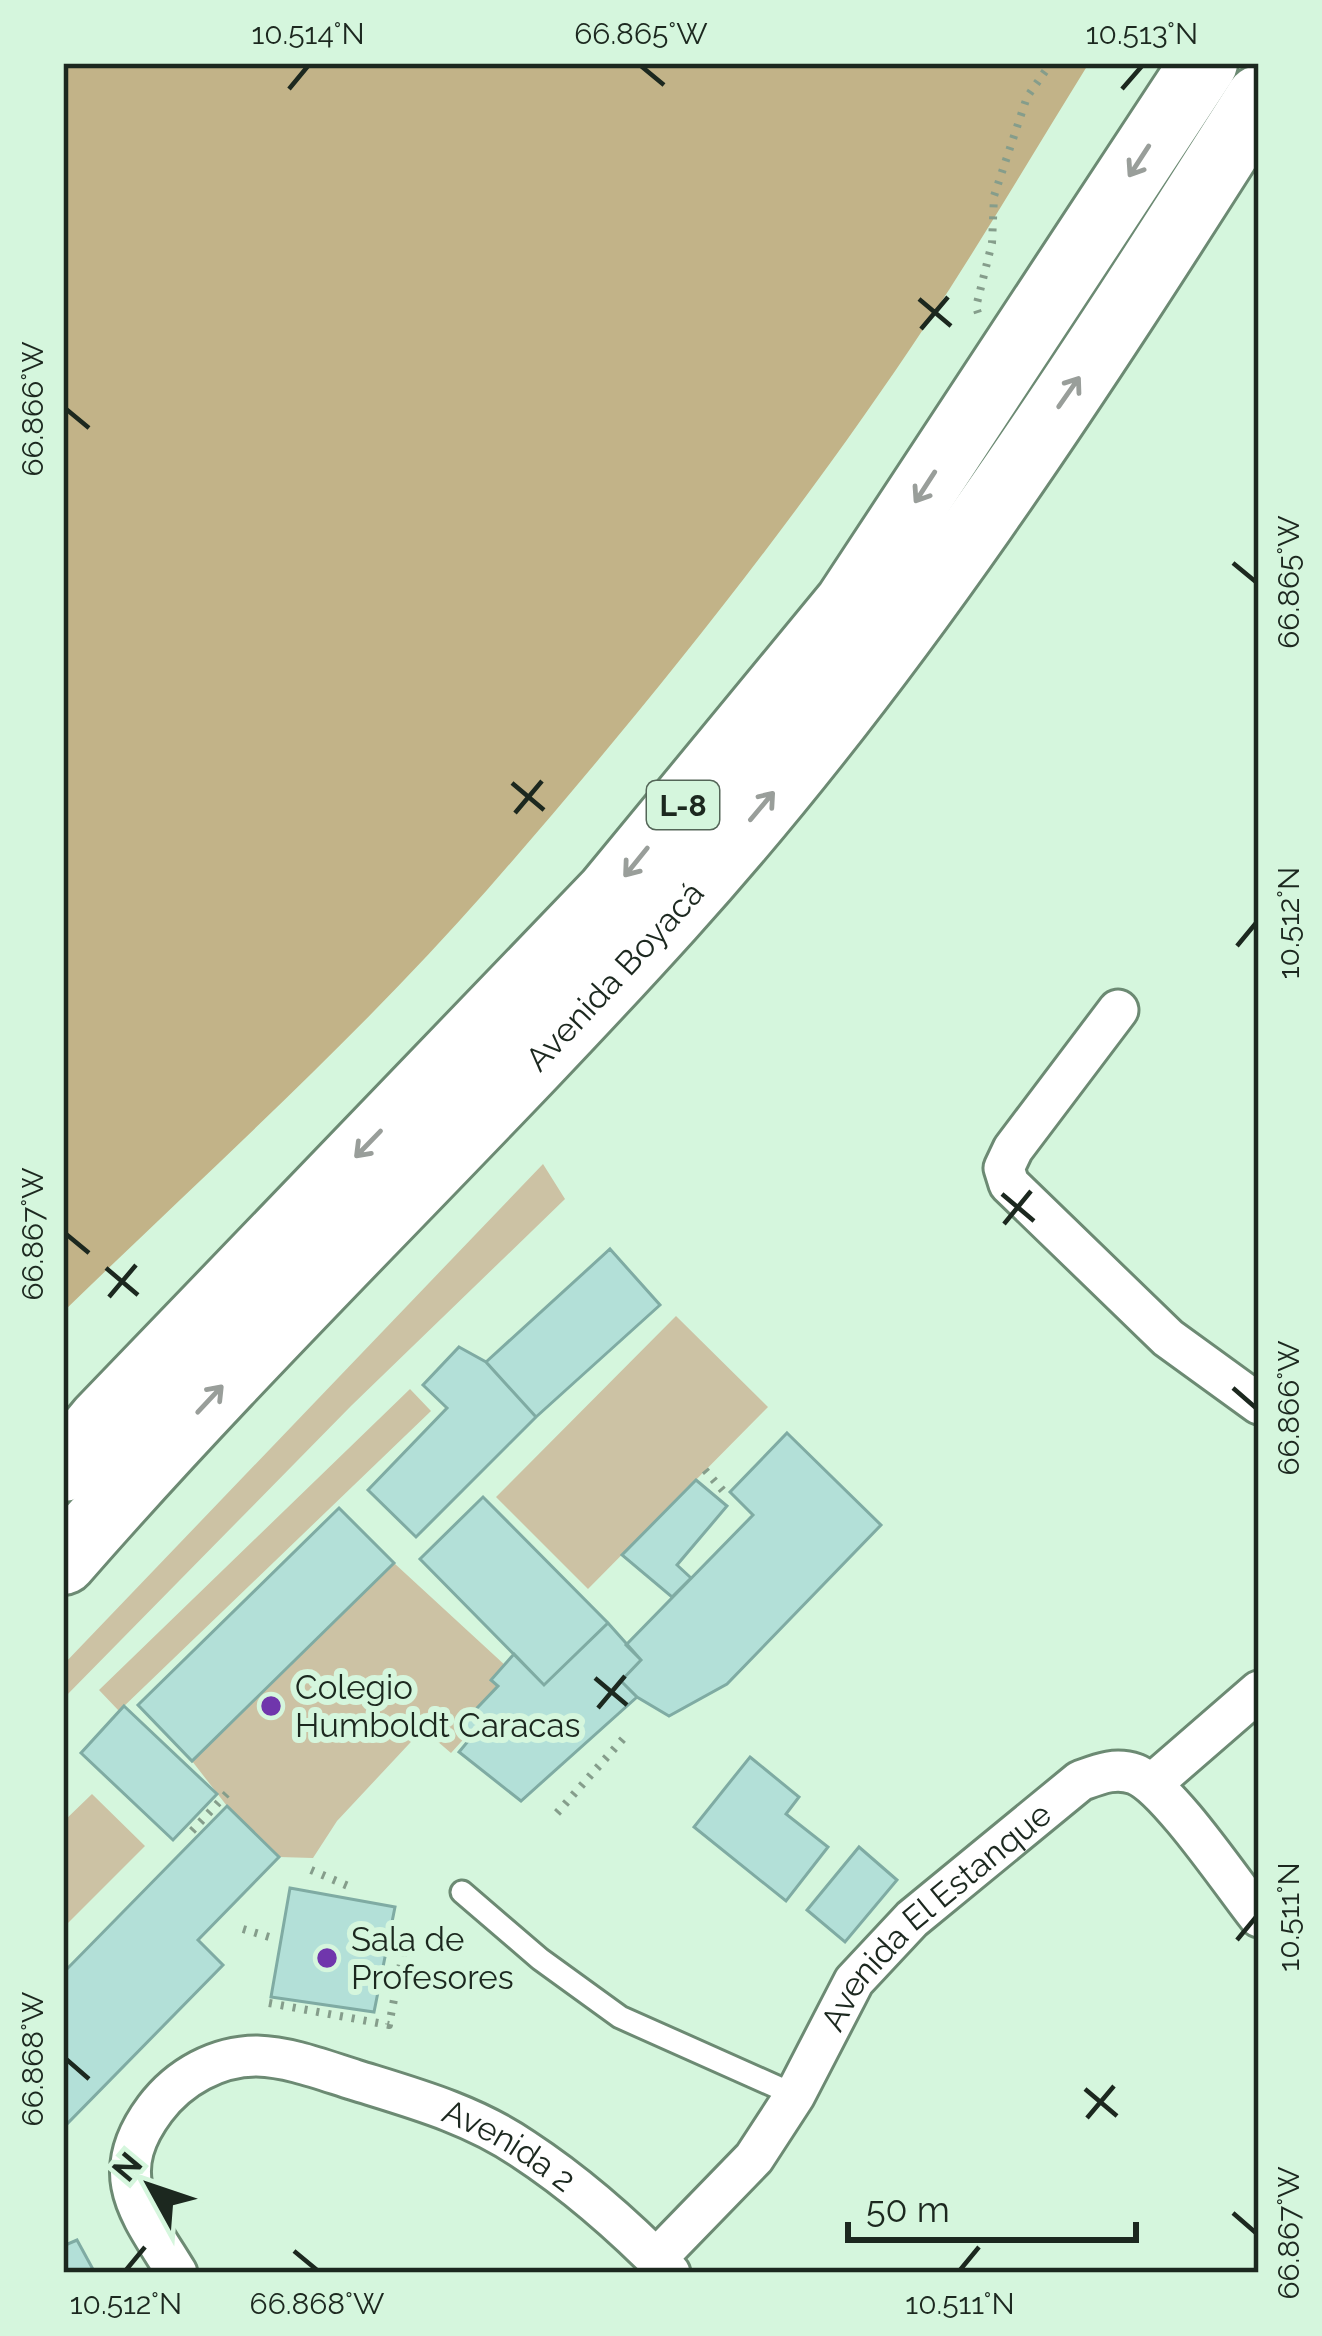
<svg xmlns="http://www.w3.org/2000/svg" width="1322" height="2336" viewBox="0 0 1322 2336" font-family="Raleway,sans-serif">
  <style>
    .green { fill: #ccc2a4 }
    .forest { fill: #c2b388 }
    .building { fill: #b3e0d8; stroke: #7faba3; stroke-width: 3 }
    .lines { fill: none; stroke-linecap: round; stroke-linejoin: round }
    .service-casing { stroke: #6c8a73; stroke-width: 27 }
    .minor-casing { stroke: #6c8a73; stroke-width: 45 }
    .motorway-casing { stroke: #6c8a73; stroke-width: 72 }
    .path { stroke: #859d8b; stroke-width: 8; stroke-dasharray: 3 9; stroke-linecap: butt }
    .service { stroke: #fff; stroke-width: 21 }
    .minor { stroke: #fff; stroke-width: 39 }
    .motorway { stroke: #fff; stroke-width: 66 }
    .oneway { stroke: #999e9a }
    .ticks { fill: none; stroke: #1c281f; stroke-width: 4.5 }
    .poi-dot { fill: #7036ac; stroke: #d5f6dd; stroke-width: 4.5 }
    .labels { text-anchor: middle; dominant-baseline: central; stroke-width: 12; stroke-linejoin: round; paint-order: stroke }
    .shield { fill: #d5f6dd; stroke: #546658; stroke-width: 3 }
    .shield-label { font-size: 30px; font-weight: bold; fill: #1c281f }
    .street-label { font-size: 33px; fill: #1c281f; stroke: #d5f6dd }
    .poi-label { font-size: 33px; fill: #1c281f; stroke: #d5f6dd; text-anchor: start }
    .neatline { fill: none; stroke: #1c281f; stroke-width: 4.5 }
    .ticks-label { font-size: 30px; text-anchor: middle; fill: #1c281f }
  </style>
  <rect width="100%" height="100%" fill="#d5f6dd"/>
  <path class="green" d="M543,1164L565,1199L351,1406L63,1699V1665Z
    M676,1316L768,1407L588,1589L496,1497Z
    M410,1389L431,1411L119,1711L99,1690Z
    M394,1563L519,1678L451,1753L423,1729L337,1821L313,1858L279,1857L227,1806L192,1761Z
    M92,1794L145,1846L63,1928V1822Z"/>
  <path class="forest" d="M63,63H1089C1035,150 983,239 926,325C797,520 641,714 487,890C356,1039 206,1173 63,1312Z"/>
  <path class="building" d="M610,1249L660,1305L536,1417L486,1362Z
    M459,1347L486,1362L536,1417L416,1537L368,1490L447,1408L423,1385Z
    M787,1433L881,1525L727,1684L669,1716L637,1697L621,1681L641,1660L626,1645L753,1515L730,1492Z
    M696,1480L727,1506L677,1565L691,1578L672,1597L622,1555Z
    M483,1497L608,1623L544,1685L420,1559Z
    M339,1508L394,1563L192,1761L138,1705Z
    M608,1623L641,1660L621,1681L637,1697L521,1801L459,1752L469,1740L458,1728L498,1686L491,1680L514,1654L544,1685Z
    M124,1706L217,1794L173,1840L81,1753Z
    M750,1757L799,1797L786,1814L828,1847L786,1901L694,1827Z
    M227,1806L279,1857L198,1940L223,1965L63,2128V1973Z
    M859,1847L897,1880L845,1942L807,1910Z
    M290,1888L395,1907L374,2012L271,1997Z
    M77,2240L95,2273H63V2246Z"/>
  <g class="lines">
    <defs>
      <path id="service" d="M462,1892L540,1959L620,2017L795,2095"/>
      <g id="minor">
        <path d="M1118,1010L1013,1149L1004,1168L1009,1184L1168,1338L1259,1404"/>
        <path d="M1153,1783L1259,1691"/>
        <path id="s1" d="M656,2259L754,2158L795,2095L854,1981L912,1919L1080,1781C1099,1774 1115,1767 1135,1774C1168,1787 1234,1886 1259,1917"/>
        <path id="s2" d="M177,2273C141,2214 105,2176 155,2109C179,2077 217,2056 257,2056C290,2057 323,2070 355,2080C413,2098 472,2114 523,2149C578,2185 624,2226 670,2273"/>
      </g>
      <g id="motorway">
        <path d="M63,1468L101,1422L609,894L848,604L1204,63"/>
        <path id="s3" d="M63,1561C257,1339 472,1135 670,916C896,667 1079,382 1259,99"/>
      </g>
    </defs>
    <use href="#service" class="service-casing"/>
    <use href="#minor" class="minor-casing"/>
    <use href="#motorway" class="motorway-casing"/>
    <path class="path" d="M978,313L976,307L992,243L994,196L1027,97L1051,63
      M705,1470L725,1493
      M557,1813L623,1739
      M192,1831L232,1788
      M311,1870L355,1889
      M243,1929L276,1939
      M269,2003L389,2025L407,1933"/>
    <use href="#service" class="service"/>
    <use href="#minor" class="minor"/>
    <use href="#motorway" class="motorway"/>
  </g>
  <defs><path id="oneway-shaft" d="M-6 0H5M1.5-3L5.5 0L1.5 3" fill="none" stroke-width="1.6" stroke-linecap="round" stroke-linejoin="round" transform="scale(3)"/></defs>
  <g class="oneway">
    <use href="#oneway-shaft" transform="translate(1139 161) rotate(123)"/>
    <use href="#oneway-shaft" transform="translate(1069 392) rotate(-55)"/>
    <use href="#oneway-shaft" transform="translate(925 487) rotate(123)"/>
    <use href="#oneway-shaft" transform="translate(762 806) rotate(-50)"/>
    <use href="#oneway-shaft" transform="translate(636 862) rotate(129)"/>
    <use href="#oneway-shaft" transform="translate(368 1144) rotate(134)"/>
    <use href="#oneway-shaft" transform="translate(210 1399) rotate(-47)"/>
  </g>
  <path class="ticks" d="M641,66L664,85M289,89L308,66M1122,89L1142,66M919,299L951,326M921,329L948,297M66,409L89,428M1233,563L1256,582M512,783L544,810M515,813L542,781M1237,946L1256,923M1002,1194L1034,1221M1004,1224L1031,1191M66,1234L89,1253M106,1268L138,1295M109,1297L136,1265M1233,1388L1256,1408M595,1678L627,1705M598,1708L625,1676M1237,1940L1256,1917M66,2059L89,2079M1085,2089L1117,2116M1087,2118L1114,2086M1233,2213L1256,2233M294,2251L317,2270M126,2270L145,2247M960,2270L979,2247"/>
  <g class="poi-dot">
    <circle cx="271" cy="1706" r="12"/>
    <circle cx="327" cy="1958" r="12"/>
  </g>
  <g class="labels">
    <rect class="shield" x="647" y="781" width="72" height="48" rx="9"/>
    <g class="shield-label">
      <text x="683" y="805">L-8</text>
    </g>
    <g class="street-label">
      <text stroke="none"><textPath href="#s3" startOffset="804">Avenida Boyacá</textPath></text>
      <text stroke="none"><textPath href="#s1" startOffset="447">Avenida El Estanque</textPath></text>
      <text stroke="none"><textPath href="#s2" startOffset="570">Avenida 2</textPath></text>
    </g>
    <g class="poi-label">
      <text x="295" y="1687">Colegio<tspan x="295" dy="38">Humboldt Caracas</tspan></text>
      <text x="351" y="1939">Sala de<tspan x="351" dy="38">Profesores</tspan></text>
    </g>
  </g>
  <rect width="1322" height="2336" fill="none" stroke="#d5f6dd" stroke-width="132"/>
  <g transform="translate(150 2186) rotate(310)" stroke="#d5f6dd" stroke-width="9" paint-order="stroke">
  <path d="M0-9L21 45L0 30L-21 45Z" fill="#1c281f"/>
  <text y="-18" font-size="33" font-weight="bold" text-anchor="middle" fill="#1c281f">N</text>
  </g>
  <path d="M848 2222v18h288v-18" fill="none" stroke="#1c281f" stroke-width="6"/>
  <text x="866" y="2222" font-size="36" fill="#1c281f" stroke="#d5f6dd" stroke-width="9" paint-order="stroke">50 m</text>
  <rect x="66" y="66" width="1190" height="2204" class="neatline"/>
  <g class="ticks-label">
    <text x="308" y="44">10.514°N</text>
    <text x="641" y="44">66.865°W</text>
    <text x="1142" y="44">10.513°N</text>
    <text transform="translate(33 409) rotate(-90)" y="10">66.866°W</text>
    <text transform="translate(1289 582) rotate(-90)" y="10">66.865°W</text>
    <text transform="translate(1289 923) rotate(-90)" y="10">10.512°N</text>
    <text transform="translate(33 1234) rotate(-90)" y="10">66.867°W</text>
    <text transform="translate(1289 1408) rotate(-90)" y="10">66.866°W</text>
    <text transform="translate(1289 1917) rotate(-90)" y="10">10.511°N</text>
    <text transform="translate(33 2059) rotate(-90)" y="10">66.868°W</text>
    <text transform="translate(1289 2233) rotate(-90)" y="10">66.867°W</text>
    <text x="126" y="2314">10.512°N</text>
    <text x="317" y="2314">66.868°W</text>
    <text x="960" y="2314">10.511°N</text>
  </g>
</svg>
